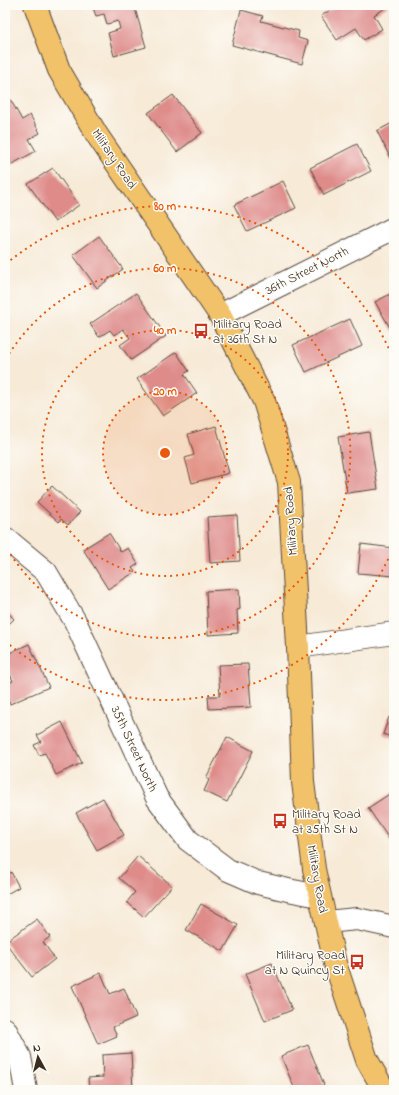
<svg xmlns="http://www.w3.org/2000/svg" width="399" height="1095" viewBox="0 0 399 1095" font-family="'Indie Flower',sans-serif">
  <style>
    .building { fill: #de8b8a }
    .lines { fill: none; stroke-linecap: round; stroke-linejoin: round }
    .minor-casing { stroke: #57473a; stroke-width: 24 }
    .major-casing { stroke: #57473a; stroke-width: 24 }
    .minor { stroke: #fff; stroke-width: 22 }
    .major { stroke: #f2c26a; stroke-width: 22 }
    .ring { fill: none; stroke: #e8590c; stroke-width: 2; stroke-dasharray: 2 4 }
    .labels { text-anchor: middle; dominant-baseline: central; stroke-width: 3; stroke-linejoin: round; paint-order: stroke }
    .street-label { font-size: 13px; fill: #3b2a1e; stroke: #fdfcf7 }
    .poi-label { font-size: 13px; fill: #3b2a1e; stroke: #fdfcf7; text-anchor: start }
    .centre { fill: #e8590c; stroke: #fdfcf7; stroke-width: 2 }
    .ring-label { font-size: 12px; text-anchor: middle; font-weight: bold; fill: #e8590c; stroke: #fdfcf7; stroke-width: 3; stroke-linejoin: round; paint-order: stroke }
  </style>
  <rect width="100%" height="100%" fill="#fdfcf7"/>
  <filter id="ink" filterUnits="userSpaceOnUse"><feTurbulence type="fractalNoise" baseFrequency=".025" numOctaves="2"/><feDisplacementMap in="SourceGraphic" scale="8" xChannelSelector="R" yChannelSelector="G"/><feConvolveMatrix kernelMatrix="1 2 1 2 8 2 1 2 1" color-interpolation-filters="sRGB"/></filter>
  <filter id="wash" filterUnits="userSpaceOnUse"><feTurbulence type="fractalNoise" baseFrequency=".012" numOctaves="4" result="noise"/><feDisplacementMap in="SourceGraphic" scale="16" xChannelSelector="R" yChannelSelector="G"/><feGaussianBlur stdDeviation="0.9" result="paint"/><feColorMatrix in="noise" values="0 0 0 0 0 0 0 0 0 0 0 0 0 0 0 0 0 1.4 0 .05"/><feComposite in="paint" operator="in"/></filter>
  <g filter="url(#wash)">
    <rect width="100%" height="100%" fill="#f7ead7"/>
    <g id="blocks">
      <path class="building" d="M92,5H134L146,47L114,56L108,33L120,29L118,21L107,24L104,14L96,16Z
        M338,5H390L374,15L382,29L364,40L356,28L337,40L321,16Z
        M241,10L263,16L261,21L299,31L298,38L308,41L302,64L232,45Z
        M173,95L202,133L177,152L148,113Z
        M10,99L22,120L30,115L40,133L29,139L36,151L5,168V102Z
        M394,122V160L392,161L377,131Z
        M357,144L371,171L324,195L310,168Z
        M53,168L79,205L55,222L28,184Z
        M283,181L296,208L247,231L234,205Z
        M99,236L123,269L97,288L73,255Z
        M394,292V330L392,331L375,302Z
        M136,293L166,336L131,360L120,345L130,338L123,329L114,335L110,330L99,337L90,324Z
        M350,319L362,346L306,372L293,345Z
        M176,352L189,371L184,374L197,393L163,416L137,379Z
        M216,426L229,473L192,483L185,458L194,455L188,434Z
        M369,432L378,489L347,493L338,437Z
        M52,486L80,512L68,525L61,519L59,522L37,502Z
        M237,515L240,561L210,563L207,517Z
        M109,533L121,552L128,548L138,564L132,568L135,572L108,589L83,549Z
        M361,544L394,548V576L358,573Z
        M239,589L240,609L237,610L238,633L208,635L206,591Z
        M5,609L14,619L5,628Z
        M29,644L49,687L10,704L5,692V684L13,681L5,663V655Z
        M248,664L251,707L209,709L208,696H220L218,665Z
        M389,717L394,719V738L383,734Z
        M62,722L82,763L56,775L45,753L39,755L34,745L41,742L37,735Z
        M227,737L253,751L227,802L204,791L209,780L206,778Z
        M394,791V846L368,808Z
        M103,798L124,835L97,850L76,813Z
        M138,856L172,886L144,917L127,902L135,892L119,878Z
        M11,872L19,887L5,895V876Z
        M201,904L238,925L223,951L186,930Z
        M37,919L50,937L43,942L55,959L32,977L5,942Z
        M272,963L292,1010L265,1021L245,974Z
        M101,973L110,994L124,988L136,1017L113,1027L117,1036L98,1044L72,986Z
        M308,1045L324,1085L311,1090H295L281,1056Z
        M131,1053L133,1090H89L88,1078L103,1077L102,1055Z"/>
    </g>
  </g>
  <g filter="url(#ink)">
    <use href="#blocks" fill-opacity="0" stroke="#57473a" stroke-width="1"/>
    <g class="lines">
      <defs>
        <path id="minor" d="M220,315L394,228
          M5,538L46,572L75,621L157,798L188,840L228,870L258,883L288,890L319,896
          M298,647L394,633
          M326,922L357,919L394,927
          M5,1029L20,1057L26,1090"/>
        <path id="major" d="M35,5L59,70L97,135L220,315L264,401L289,482L298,647L303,782L314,869L335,963L367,1060L384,1090"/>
      </defs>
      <use href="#minor" class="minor-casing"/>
      <use href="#major" class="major-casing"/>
      <use href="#minor" class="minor"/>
      <use href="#major" class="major"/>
    </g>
  </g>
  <circle cx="165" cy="453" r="62" fill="#e8590c" fill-opacity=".12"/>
  <g class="ring">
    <circle cx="165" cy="453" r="62"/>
    <circle cx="165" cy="453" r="123"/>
    <path d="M6 359A185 185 0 1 1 6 547"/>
    <path d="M393 548A247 247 0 0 1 6 642M6 264A247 247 0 0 1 393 358"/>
  </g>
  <defs>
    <symbol id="bus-bare" viewBox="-9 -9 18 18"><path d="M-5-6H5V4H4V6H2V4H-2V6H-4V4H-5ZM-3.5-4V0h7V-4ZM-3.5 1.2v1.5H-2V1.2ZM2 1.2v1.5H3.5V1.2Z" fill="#c8321e" stroke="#fdfcf7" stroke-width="2.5" paint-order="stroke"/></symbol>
  </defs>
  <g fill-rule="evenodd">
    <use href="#bus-bare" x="190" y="320" width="22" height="22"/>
    <use href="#bus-bare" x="269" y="810" width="22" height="22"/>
    <use href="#bus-bare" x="346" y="951" width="22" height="22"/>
  </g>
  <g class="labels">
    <g class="street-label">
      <text transform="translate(114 159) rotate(56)">Military Road</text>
      <text transform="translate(307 271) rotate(-27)">36th Street North</text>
      <text transform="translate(291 521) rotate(-94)">Military Road</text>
      <text transform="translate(134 749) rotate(65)">35th Street North</text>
      <text transform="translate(317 879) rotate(80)">Military Road</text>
    </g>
    <g class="poi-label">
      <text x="213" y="324">Military Road<tspan x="213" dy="15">at 36th St N</tspan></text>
      <text x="292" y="814">Military Road<tspan x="292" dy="15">at 35th St N</tspan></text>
      <text x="345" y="955" text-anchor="end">Military Road<tspan x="345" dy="15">at N Quincy St</tspan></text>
    </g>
  </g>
  <circle cx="165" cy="453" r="6" class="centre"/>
  <g class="ring-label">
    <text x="165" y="210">80 m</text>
    <text x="165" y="272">60 m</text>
    <text x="165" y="334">40 m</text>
    <text x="165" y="395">20 m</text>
  </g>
  <rect width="399" height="1095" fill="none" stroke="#fdfcf7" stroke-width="20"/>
  <g transform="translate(38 1057) rotate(353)" stroke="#fdfcf7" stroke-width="3" paint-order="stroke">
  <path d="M0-3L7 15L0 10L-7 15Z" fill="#3b2a1e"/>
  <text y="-6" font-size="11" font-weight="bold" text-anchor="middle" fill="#3b2a1e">N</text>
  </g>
</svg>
